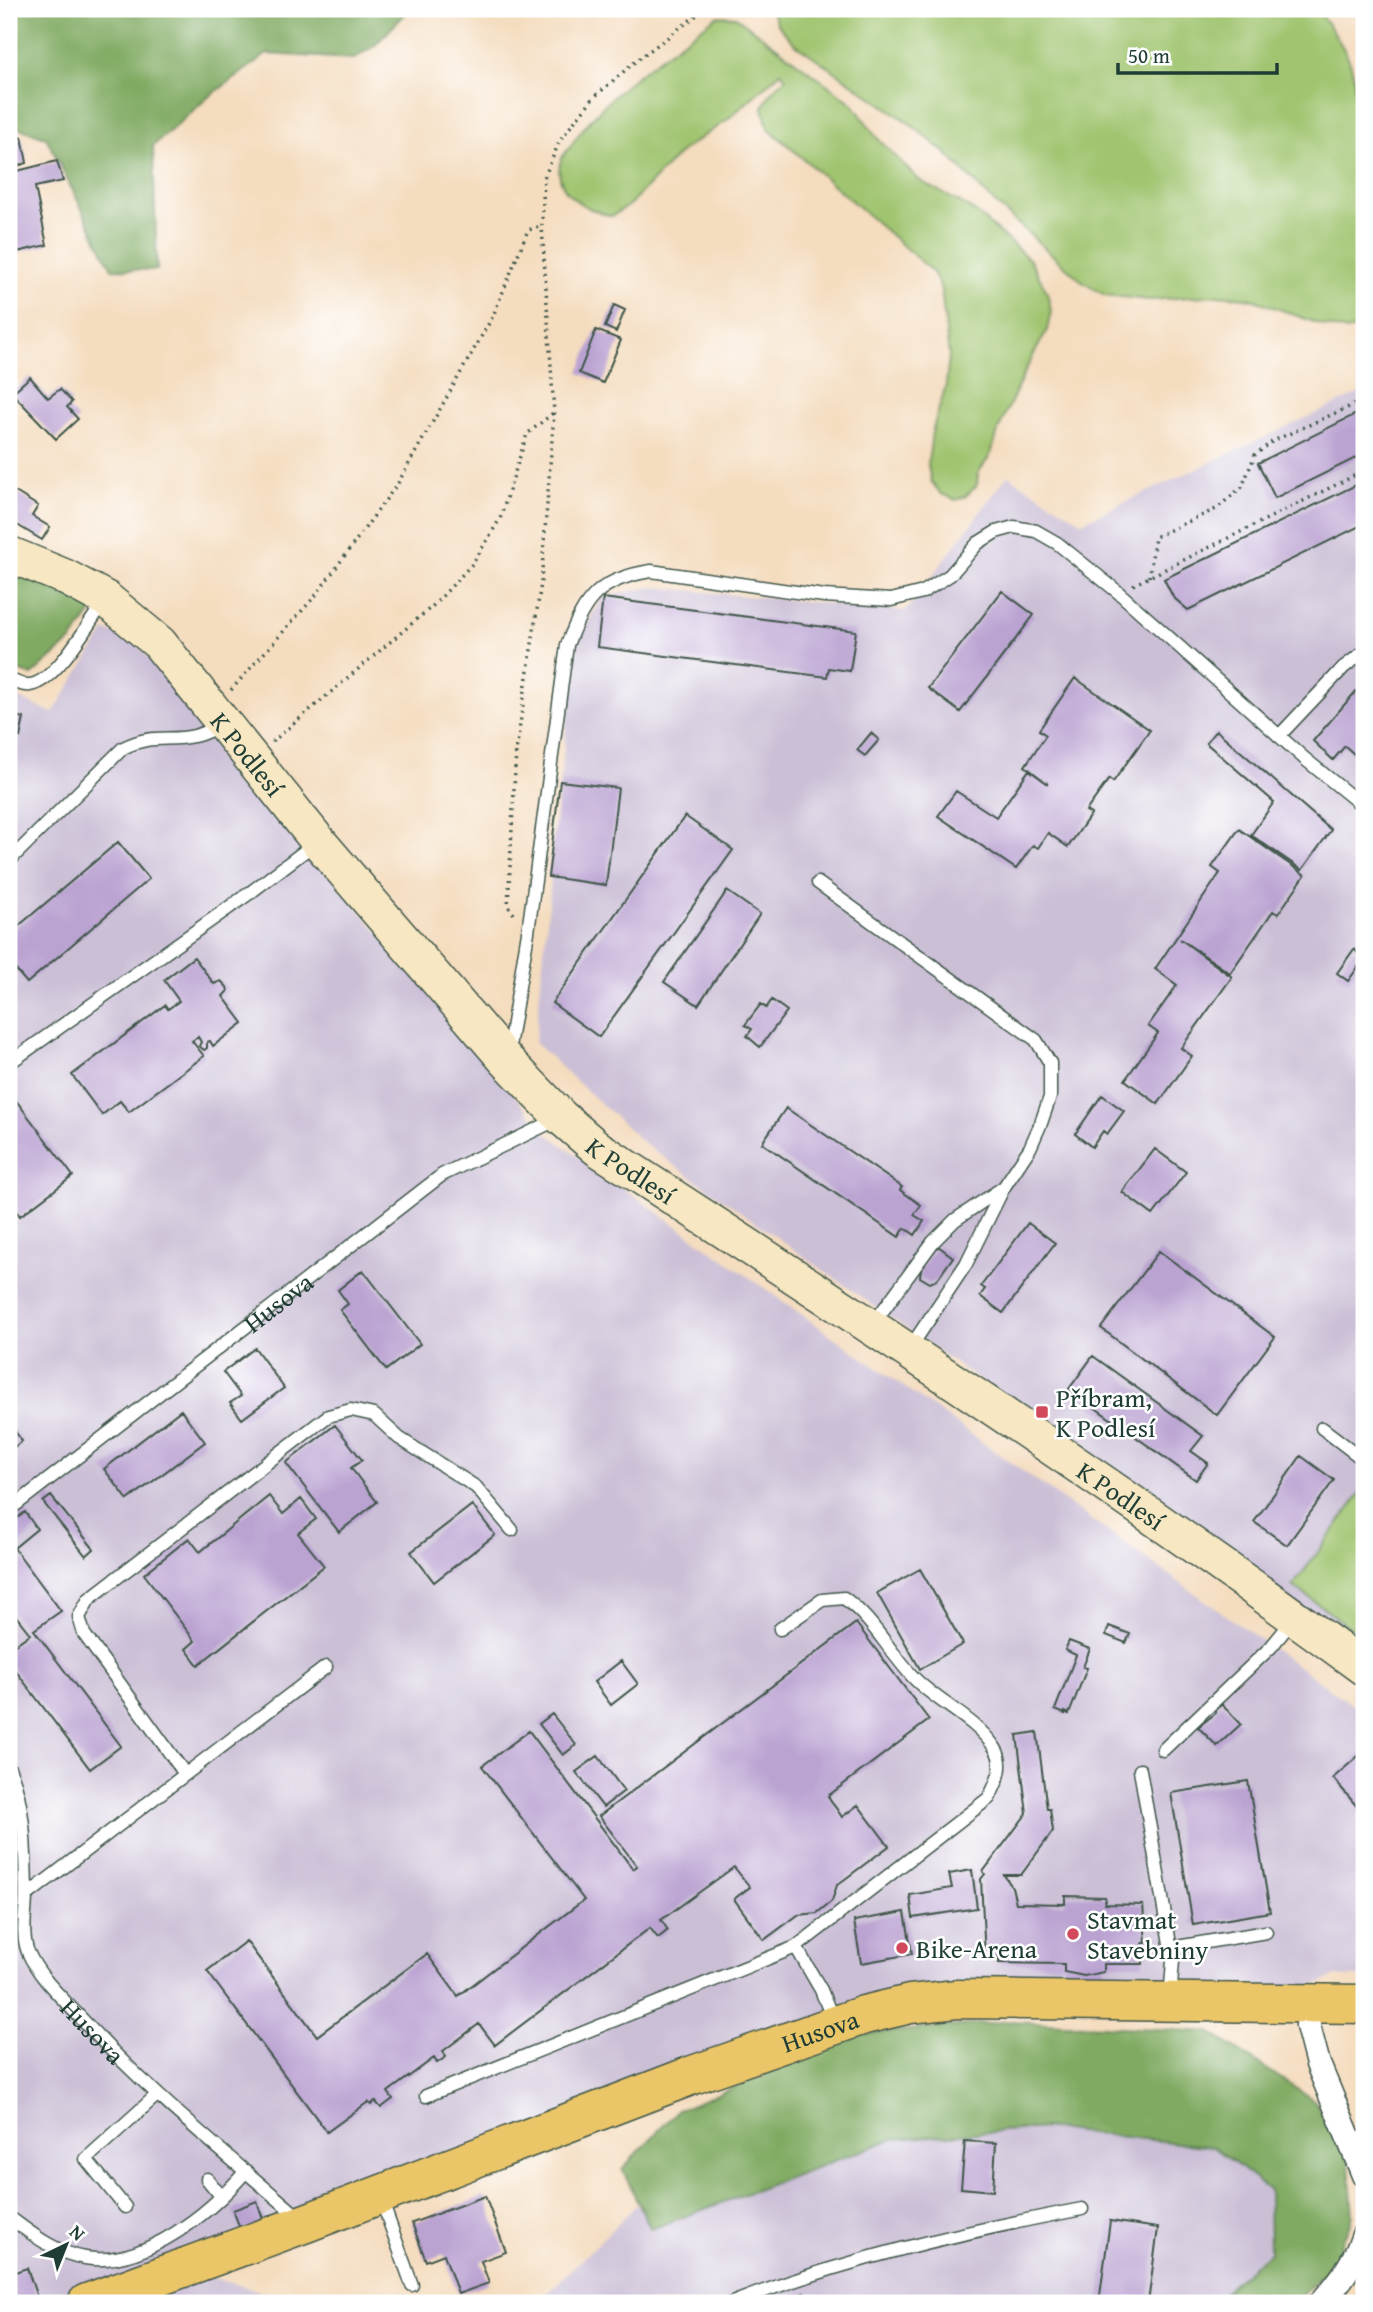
<svg xmlns="http://www.w3.org/2000/svg" width="1373" height="2312" viewBox="0 0 1373 2312" font-family="'Gentium Book Plus',serif">
  <style>
    .industrial { fill: #cbbfd6 }
    .green { fill: #a0c46f; stroke: #608052; stroke-width: 2 }
    .forest { fill: #80aa62; stroke: #50744b; stroke-width: 2 }
    .building { fill: #baa2d1 }
    .lines { fill: none; stroke-linecap: round; stroke-linejoin: round }
    .lane-casing { stroke: #3f5549; stroke-width: 15 }
    .street-casing { stroke: #3f5549; stroke-width: 27 }
    .secondary-casing { stroke: #3f5549; stroke-width: 38 }
    .primary-casing { stroke: #3f5549; stroke-width: 41 }
    .path { stroke: #3f5549; stroke-width: 3.5; stroke-dasharray: 2 5; stroke-linecap: butt }
    .lane { stroke: #fff; stroke-width: 12 }
    .street { stroke: #fff; stroke-width: 24 }
    .secondary { stroke: #f7e8c3; stroke-width: 35 }
    .primary { stroke: #ebc669; stroke-width: 38 }
    .poi-dot { fill: #d1495b; stroke: #fff; stroke-width: 2.5 }
    .labels { text-anchor: middle; dominant-baseline: central; stroke-width: 5; stroke-linejoin: round; paint-order: stroke }
    .street-label { font-size: 26px; fill: #1f3d34; stroke: #fff }
    .poi-label { font-size: 26px; fill: #1f3d34; stroke: #fff; text-anchor: start }
  </style>
  <rect width="100%" height="100%" fill="#fff"/>
  <filter id="ink" filterUnits="userSpaceOnUse"><feTurbulence type="fractalNoise" baseFrequency=".0143" numOctaves="2"/><feDisplacementMap in="SourceGraphic" scale="14" xChannelSelector="R" yChannelSelector="G"/><feConvolveMatrix kernelMatrix="1 2 1 2 8 2 1 2 1" color-interpolation-filters="sRGB"/></filter>
  <filter id="wash" filterUnits="userSpaceOnUse"><feTurbulence type="fractalNoise" baseFrequency=".00686" numOctaves="4" result="noise"/><feDisplacementMap in="SourceGraphic" scale="28" xChannelSelector="R" yChannelSelector="G"/><feGaussianBlur stdDeviation="1.57" result="paint"/><feColorMatrix in="noise" values="0 0 0 0 0 0 0 0 0 0 0 0 0 0 0 0 0 1.4 0 .05"/><feComposite in="paint" operator="in"/></filter>
  <g filter="url(#wash)">
    <rect width="100%" height="100%" fill="#f4dcbe"/>
    <path class="industrial" d="M1364,391V1652L646,1145L535,1043L574,645L603,597L652,587L906,611L1008,475L1082,522Z
      M105,631L129,634L547,1134L1364,1713V1977H1335L1302,1989L914,1990L379,2195L68,2303H9V694L53,713Z
      M1157,2067L1318,2184L1256,2303H537L672,2170Z
      M196,2273L302,2303H105Z"/>
    <path class="green" d="M771,9H1317C1328,25 1342,42 1349,60C1359,83 1350,101 1364,123V326L1347,331L1322,325L1252,299L1220,295L1149,300L1105,295L1084,283L1050,253L993,201L947,154L909,123L794,43L777,24Z
      M717,16L736,17L852,103L878,139L919,180L973,210L1030,260L1047,292L1051,311L1047,330L1025,371L999,428L991,454L978,473L977,485L966,496L956,500L941,494L931,481L928,465L932,432L946,385L949,356L941,289L933,272L768,128L763,107L771,92L786,78L781,72L727,120L683,150L629,205L612,216C587,210 551,193 561,160C562,156 567,151 570,147C605,92 666,55 717,16Z
      M1364,1489V1631L1354,1630L1293,1586Z"/>
    <path class="forest" d="M9,9H410L375,45L354,59L267,54L206,99L153,146L157,270L112,269L46,137L9,125Z
      M9,571L97,605L72,640L32,675L9,667Z
      M1012,2021L1210,2032L1315,2101L1349,2162L1353,2216L1332,2266L1293,2303H1214L1233,2283L1270,2252L1269,2190L1214,2147L1045,2128L893,2139L651,2229L622,2169L678,2110L864,2034Z"/>
    <g id="blocks">
      <path class="building" d="M22,137L27,163L17,166L16,162L9,164V141Z
        M57,161L63,181L35,187L47,245L17,252L9,216V173Z
        M614,305L625,310L616,332L605,327Z
        M596,330L621,340L603,383L579,373Z
        M30,377L48,398L60,389L72,402L67,407L78,419L56,439L12,393Z
        M1364,410V454L1275,498L1258,463Z
        M1364,481V524L1188,610L1173,597L1164,579Z
        M9,488L38,506L32,516L50,527L42,540L9,520Z
        M1002,591L1034,615L960,712L928,688Z
        M603,598L856,631L850,671L829,668L827,677L597,647Z
        M1075,678L1150,730L1113,782L1109,779L1086,811L1091,814L1068,847L1048,833L1038,848L1033,845L1016,869L938,816L956,791L996,817L1029,770L1048,784L1025,766L1046,735L1039,730Z
        M1364,682V763L1345,746L1333,760L1313,741Z
        M9,715L24,718L20,737L9,735Z
        M1216,730L1331,830L1302,870L1251,835L1274,802L1206,743Z
        M871,733L879,740L865,756L857,750Z
        M560,781L618,788L606,885L548,877Z
        M685,816L733,850L599,1037L552,1003Z
        M1239,829L1305,875L1278,914L1273,911L1230,973L1180,939L1232,977L1181,1048L1192,1056L1158,1104L1125,1080L1158,1033L1148,1026L1177,985L1155,969L1220,873L1212,867Z
        M118,842L149,879L27,983L9,962V934Z
        M727,891L760,914L698,1005L664,982Z
        M1354,949L1364,959L1348,981L1337,973Z
        M194,957L214,984L221,981L227,987L228,991L223,996L243,1023L213,1046L210,1041L207,1042V1048L204,1050L199,1046L201,1042L198,1037L192,1041L204,1056L129,1112L120,1101L102,1115L72,1075L165,1005L168,1009L179,1001L164,980Z
        M772,1000L787,1011L760,1047L747,1036L752,1029L745,1025L761,1004L766,1008Z
        M1102,1095L1124,1111L1107,1134L1103,1131L1092,1147L1075,1134Z
        M15,1099L73,1176L20,1216L9,1201V1103Z
        M786,1108L902,1187L900,1190L921,1205L914,1215L924,1221L915,1235L905,1228L899,1237L762,1143Z
        M1155,1149L1186,1172L1153,1215L1122,1192Z
        M1028,1223L1055,1243L1003,1313L980,1296L985,1289L981,1286Z
        M938,1246L953,1257L937,1280L930,1283L920,1277L921,1269Z
        M1159,1251L1275,1337L1217,1415L1101,1328Z
        M363,1270L420,1344L386,1370L340,1310L348,1304L338,1290Z
        M255,1348L284,1388L242,1419L230,1403L241,1396L223,1372Z
        M1093,1356L1203,1436L1191,1451L1208,1463L1196,1480L1069,1389Z
        M181,1410L205,1442L128,1500L104,1469Z
        M9,1423L22,1441L9,1451Z
        M335,1425L362,1460L351,1468L377,1502L339,1532L286,1463Z
        M1301,1456L1334,1480L1287,1545L1254,1522Z
        M51,1496L94,1549L86,1556L43,1502Z
        M269,1496L283,1514L301,1499L316,1519L298,1533L324,1566L198,1665L186,1649L195,1641L144,1574L189,1538L200,1552Z
        M472,1505L495,1535L434,1582L411,1552Z
        M25,1512L37,1529L14,1548L61,1611L34,1630L121,1746L90,1769L9,1662V1649L30,1634L9,1607V1525Z
        M920,1569L963,1644L920,1669L877,1593Z
        M856,1623L929,1720L828,1796L842,1817L858,1805L889,1846L837,1885L832,1901L817,1913L798,1915L764,1940L734,1899L750,1887L734,1867L661,1920L668,1930L658,1938L650,1928L495,2045L479,2024L443,2051L446,2057L437,2063L434,2058L388,2092L393,2099L381,2108L375,2101L371,2105L368,2102L327,2132L207,1971L246,1941L317,2036L427,1954L458,1996L584,1900L482,1766L529,1731L633,1869L637,1866L599,1816Z
        M1109,1626L1130,1634L1126,1643L1106,1635Z
        M1069,1641L1090,1649L1083,1667L1087,1668L1069,1714L1065,1712V1714L1055,1710L1076,1655L1065,1650Z
        M621,1661L638,1684L611,1705L594,1682Z
        M1222,1704L1241,1724L1217,1746L1198,1727L1216,1713L1215,1710Z
        M552,1714L576,1745L563,1755L539,1724Z
        M1037,1732L1047,1809H1050L1053,1831L1021,1875H1004L1012,1887L1016,1903L1065,1904V1896L1105,1897V1904L1143,1905L1146,1943H1143V1964H1104V1972L1084,1976L1064,1972V1964L999,1963V1957H985L981,1879L985,1874L983,1872L1027,1813L1017,1735Z
        M1364,1751V1815L1333,1778Z
        M598,1756L624,1791L603,1807L576,1772Z
        M1248,1781L1270,1912L1193,1925L1171,1793Z
        M972,1870L977,1908L913,1918L910,1895L952,1888L949,1874Z
        M905,1912L912,1954L861,1963L854,1921Z
        M965,2141L996,2143L993,2191L961,2188Z
        M485,2196L506,2252L481,2261L489,2283L458,2294L444,2254L426,2261L412,2223Z
        M257,2201L264,2222L241,2231L233,2210Z
        M1110,2221L1158,2228L1148,2303H1099Z
        M27,2268L39,2303H9V2274Z
        M804,2293L808,2303H775Z"/>
    </g>
  </g>
  <g filter="url(#ink)">
    <use href="#blocks" fill-opacity="0" stroke="#3f5549" stroke-width="2"/>
    <g class="lines">
      <defs>
        <g id="lane">
          <path d="M9,679C14,682 24,686 30,685C56,682 89,622 104,602"/>
          <path d="M1279,736L1344,667L1364,652"/>
          <path d="M9,861L123,748C153,733 167,742 194,736C203,734 212,729 221,726"/>
          <path d="M818,883L1036,1040L1050,1063V1097L1041,1123L1030,1148L1004,1187L966,1264L910,1348"/>
          <path d="M508,1053L528,932L567,645C585,597 600,579 651,571L824,596L891,600L923,592L950,575L978,543L996,532L1014,527L1036,531L1057,543L1118,592L1305,759L1364,807"/>
          <path d="M9,1063L251,892L318,841"/>
          <path d="M873,1324L933,1242L955,1220L1004,1187"/>
          <path d="M1322,1428L1364,1460"/>
          <path id="s1" d="M9,1510L442,1175L560,1118"/>
          <path d="M780,1629L822,1600L844,1598C875,1621 888,1651 914,1678C938,1703 975,1718 995,1748C1006,1765 997,1782 989,1798L796,1947"/>
          <path d="M1163,1750L1271,1647L1293,1620"/>
          <path id="s2" d="M9,1768C26,1806 25,1854 26,1894C26,1913 21,1935 28,1952C39,1977 60,1996 78,2015C146,2090 225,2153 302,2220"/>
          <path d="M1140,1770L1173,1961L1170,1999"/>
          <path d="M185,1774L84,1634L79,1617L89,1599L328,1416L351,1410L374,1415L399,1438L476,1487L512,1530"/>
          <path d="M26,1896L326,1667"/>
          <path d="M1171,1948L1266,1932"/>
          <path d="M426,2096L796,1947L821,1990L834,2022"/>
          <path d="M207,2179L221,2196"/>
          <path d="M381,2199L412,2285"/>
          <path d="M125,2207L86,2159L157,2095"/>
          <path d="M9,2217C32,2234 55,2253 85,2258C143,2268 210,2213 246,2171"/>
          <path d="M732,2303C845,2259 963,2232 1082,2209"/>
        </g>
        <path id="street" d="M1309,2003L1308,2026L1318,2064L1364,2175
          M1321,2303C1340,2282 1355,2262 1364,2235"/>
        <g id="secondary">
          <path id="s3" d="M9,554L65,577L106,599L159,643L318,841L506,1060L561,1117L597,1148C857,1316 1116,1485 1364,1668"/>
        </g>
        <g id="primary">
          <path id="s4" d="M87,2303L306,2223L690,2076L864,2015L910,2004L957,1999L1364,2004"/>
        </g>
      </defs>
      <use href="#lane" class="lane-casing"/>
      <use href="#street" class="street-casing"/>
      <use href="#secondary" class="secondary-casing"/>
      <use href="#primary" class="primary-casing"/>
      <path class="path" d="M1149,577L1155,537L1216,509L1242,487L1255,455L1273,441L1358,403L1364,396
        M1133,585L1364,471
        M231,690L316,595L398,483L493,316L528,230L542,226
        M272,742L435,604L473,563L500,519L527,434L553,413
        M514,914L508,906L516,751L541,583L554,413L542,226L544,178L560,140L593,98L636,61L705,9"/>
      <use href="#lane" class="lane"/>
      <use href="#street" class="street"/>
      <use href="#secondary" class="secondary"/>
      <use href="#primary" class="primary"/>
    </g>
  </g>
  <g class="poi-dot">
    <rect x="1035" y="1405" width="14" height="14" rx="3.5"/>
    <circle cx="1073" cy="1934" r="7"/>
    <circle cx="902" cy="1948" r="7"/>
  </g>
  <g class="labels">
    <g class="street-label">
      <text stroke="none"><textPath href="#s3" startOffset="318">K Podlesí</textPath></text>
      <text stroke="none"><textPath href="#s3" startOffset="886">K Podlesí</textPath></text>
      <text stroke="none"><textPath href="#s1" startOffset="340">Husova</textPath></text>
      <text stroke="none"><textPath href="#s3" startOffset="1474">K Podlesí</textPath></text>
      <text stroke="none"><textPath href="#s2" startOffset="289">Husova</textPath></text>
      <text stroke="none"><textPath href="#s4" startOffset="782">Husova</textPath></text>
    </g>
    <g class="poi-label">
      <text x="1056" y="1397">Příbram,<tspan x="1056" dy="30">K Podlesí</tspan></text>
      <text x="1087" y="1919">Stavmat<tspan x="1087" dy="30">Stavebniny</tspan></text>
      <text x="916" y="1948">Bike-Arena</text>
    </g>
  </g>
  <rect width="1373" height="2312" fill="none" stroke="#fff" stroke-width="35"/>
  <g transform="translate(66 2245) rotate(43)" stroke="#ffffff" stroke-width="5" paint-order="stroke">
  <path d="M0-5L12 26L0 18L-12 26Z" fill="#1f3d34"/>
  <text y="-10" font-size="19" font-weight="bold" text-anchor="middle" fill="#1f3d34">N</text>
  </g>
  <path d="M1118 63v10h159v-10" fill="none" stroke="#1f3d34" stroke-width="3.5"/>
  <text x="1128" y="63" font-size="21" fill="#1f3d34" stroke="#ffffff" stroke-width="5" paint-order="stroke">50 m</text>
</svg>
